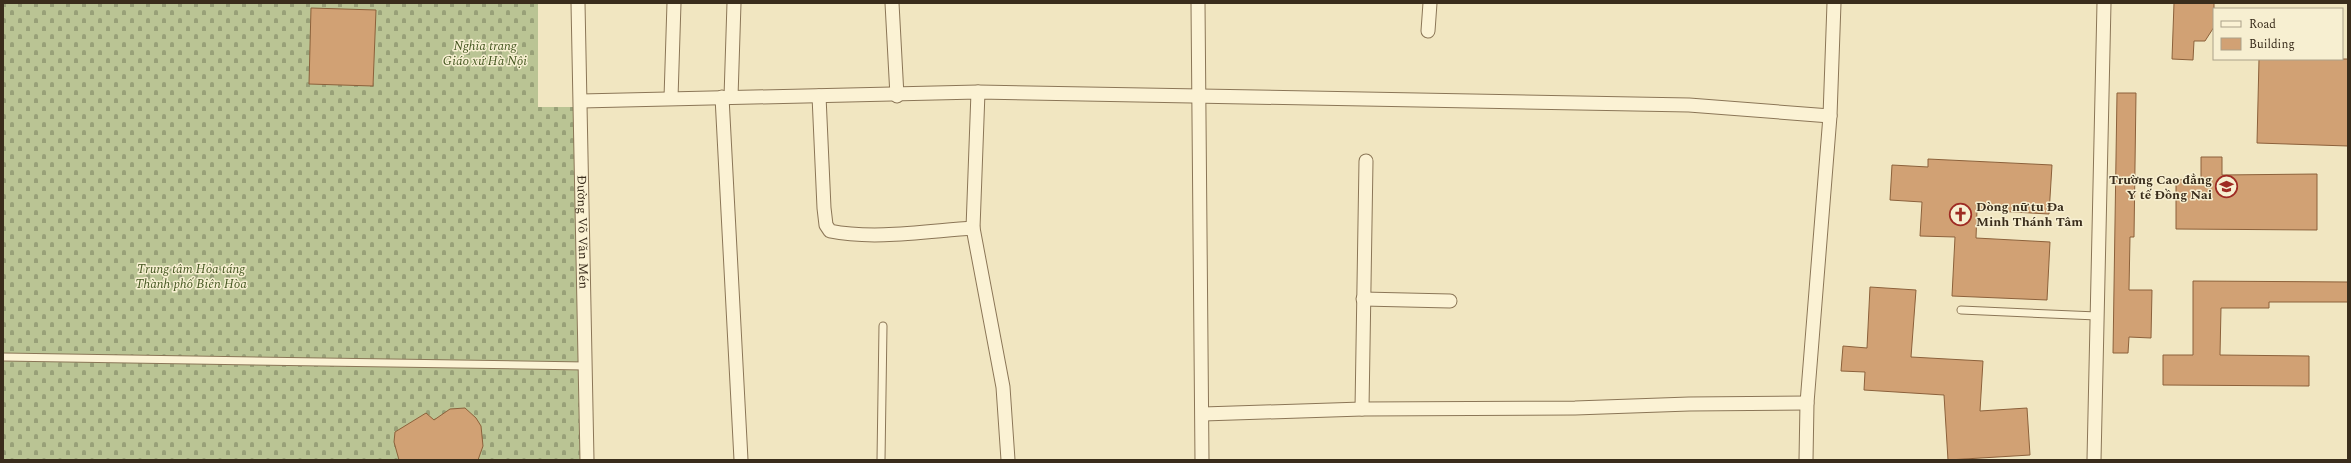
<svg xmlns="http://www.w3.org/2000/svg" width="2351" height="463" viewBox="0 0 2351 463" font-family="Spectral,serif">
  <style>
    .cemetery { fill: url(#cemetery-stones) }
    .building { fill: #d1a174; stroke: #8c613b }
    .lines { fill: none; stroke-linecap: round; stroke-linejoin: round }
    .lane-casing { stroke: #8b7657; stroke-width: 9 }
    .street-casing { stroke: #8b7657; stroke-width: 15 }
    .lane { stroke: #fbf2d4; stroke-width: 7 }
    .street { stroke: #fbf2d4; stroke-width: 13 }
    .labels { text-anchor: middle; dominant-baseline: central; stroke-width: 3; stroke-linejoin: round; paint-order: stroke }
    .park-label { font-size: 13px; font-style: italic; fill: #465822; stroke: #f7efd1 }
    .poi-label { font-size: 13px; font-weight: bold; fill: #3a2d1c; stroke: #f7efd1; text-anchor: end }
    .street-label { font-size: 13px; fill: #3a2d1c; stroke: #f7efd1 }
  </style>
  <defs>
    <pattern id="cemetery-stones" width="16" height="16" patternUnits="userSpaceOnUse"><rect width="16" height="16" fill="#bac494"/><path d="M2 7V4a2 2 0 0 1 4 0v3zM10 15v-3a2 2 0 0 1 4 0v3z" fill="#98a078"/></pattern>
  </defs>
  <rect width="100%" height="100%" fill="#f1e6c1"/>
  <path class="cemetery" d="M3,3H538V107H575L581,460H3Z"/>
  <path class="building" d="M2174,3H2214V27L2205,41H2194L2193,60L2172,59Z
    M311,8L376,10L373,86L309,84Z
    M2259,59H2348V146L2257,143Z
    M2117,93H2136L2134,237H2130L2129,290H2152L2151,338L2129,337L2128,353H2113Z
    M2201,157H2222V175L2317,174V230L2176,229V180L2201,179Z
    M1928,159L2052,165L2049,214L1977,210L1976,238L2050,242L2047,300L1952,296L1955,237L1920,236L1922,202L1890,200L1892,165L1928,167Z
    M2193,281L2348,282V302H2269V308H2221L2220,355L2309,356V386L2163,385V355H2193Z
    M1870,287L1916,290L1911,357L1983,361L1980,411L2027,408L2030,455L1948,460L1944,395L1864,390L1865,372L1841,371L1843,346L1867,348Z
    M465,408L476,418L481,426L483,446L478,460H399L394,442L395,432L426,413L434,420L450,409Z"/>
  <g class="lines">
    <defs>
      <path id="lane" d="M1961,310L2097,316
        M3,357L585,366
        M881,460L883,326"/>
      <g id="street">
        <path id="s1" d="M578,3L587,460"/>
        <path d="M892,3L897,96"/>
        <path d="M1198,3L1202,460"/>
        <path d="M1428,31L1430,3"/>
        <path d="M978,92L973,228L1003,387L1008,460"/>
        <path d="M819,96L824,208L826,225L830,231C874,240 928,231 973,228"/>
        <path d="M722,97L741,460"/>
        <path d="M731,97L734,3"/>
        <path d="M671,98L674,3"/>
        <path d="M581,101L978,92L1689,105L1830,116"/>
        <path d="M1363,299L1450,301"/>
        <path d="M1362,409L1366,161"/>
        <path d="M1203,414L1362,409L1575,408L1689,404L1807,403"/>
        <path d="M1806,460L1807,403L1830,116L1834,3"/>
        <path d="M2094,460L2104,3"/>
      </g>
    </defs>
    <use href="#lane" class="lane-casing"/>
    <use href="#street" class="street-casing"/>
    <use href="#lane" class="lane"/>
    <use href="#street" class="street"/>
  </g>
  <defs>
    <symbol id="university-ring" viewBox="-11 -11 22 22"><circle r="9.5" fill="#f7efd1" stroke="#9e2b23" stroke-width="1.5"/><path d="M0-5L7-2L0 1L-7-2ZM-4 1L0 2.5L4 1V4Q0 6-4 4Z" fill="#9e2b23"/></symbol>
    <symbol id="church-ring" viewBox="-11 -11 22 22"><circle r="9.5" fill="#f7efd1" stroke="#9e2b23" stroke-width="1.5"/><path d="M-1.2-6h2.4v3.5h3.3v2.4h-3.3V6h-2.4V-.1h-3.3v-2.4h3.3Z" fill="#9e2b23"/></symbol>
  </defs>
  <g fill-rule="evenodd">
    <use href="#university-ring" x="2214" y="174" width="25" height="25"/>
    <use href="#church-ring" x="1948" y="202" width="25" height="25"/>
  </g>
  <g class="labels">
    <g class="park-label">
      <text x="485" y="46">Nghĩa trang<tspan x="485" dy="15">Giáo xứ Hà Nội</tspan></text>
      <text x="191" y="269">Trung tâm Hỏa táng<tspan x="191" dy="15">Thành phố Biên Hòa</tspan></text>
    </g>
    <g class="poi-label">
      <text x="2212" y="180">Trường Cao đẳng<tspan x="2212" dy="15">Y tế Đồng Nai</tspan></text>
      <text x="1976" y="207" text-anchor="start">Dòng nữ tu Đa<tspan x="1976" dy="15">Minh Thánh Tâm</tspan></text>
    </g>
    <g class="street-label">
      <text stroke="none"><textPath href="#s1" startOffset="229">Đường Võ Văn Mén</textPath></text>
    </g>
  </g>
  <rect width="2351" height="463" fill="none" stroke="#3a2d1c" stroke-width="8"/>
  <rect x="2213" y="8" width="130" height="52" fill="#f7efd1" stroke="#aba189"/>
  <rect x="2221" y="21" width="20" height="6" fill="#fbf2d4" stroke="#aba189"/>
  <text x="2249" y="28" font-size="12" fill="#3a2d1c">Road</text>
  <rect x="2221" y="38" width="20" height="12" fill="#d1a174" stroke="#aba189"/>
  <text x="2249" y="48" font-size="12" fill="#3a2d1c">Building</text>
</svg>
